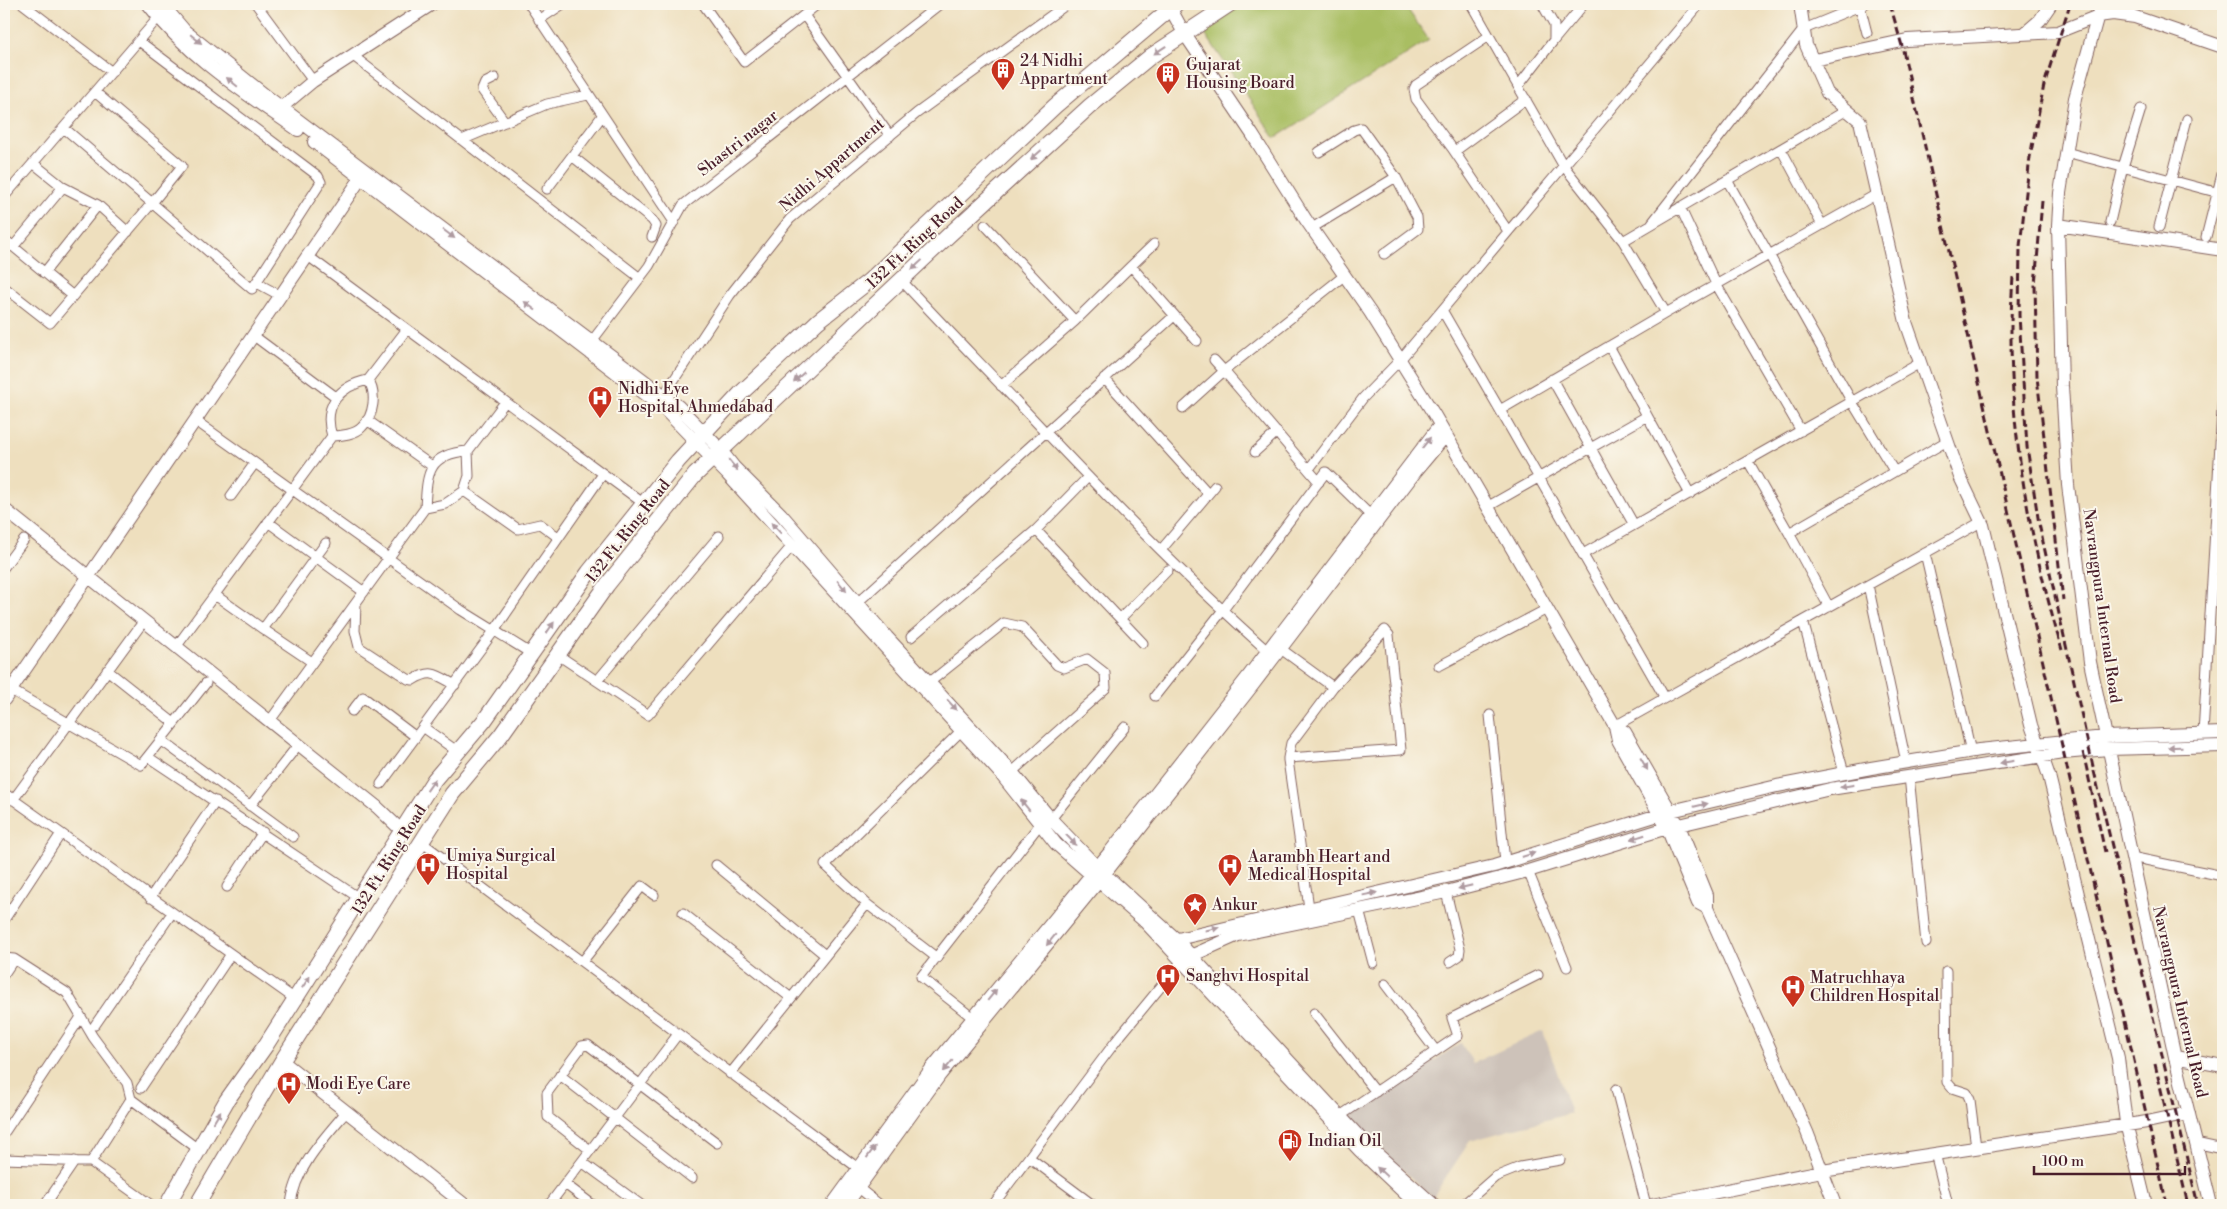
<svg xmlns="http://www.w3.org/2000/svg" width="2227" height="1209" viewBox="0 0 2227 1209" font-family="'Libre Bodoni',serif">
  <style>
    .industrial { fill: #cdc2b9 }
    .green { fill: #a9be62; stroke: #7a6e46 }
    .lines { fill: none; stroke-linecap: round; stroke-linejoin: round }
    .street-casing { stroke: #83625e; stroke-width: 11 }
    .secondary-casing { stroke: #83625e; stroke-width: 14 }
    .primary-casing { stroke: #83625e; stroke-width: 17 }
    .street { stroke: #fff; stroke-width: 9 }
    .secondary { stroke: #fff; stroke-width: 12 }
    .primary { stroke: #fff; stroke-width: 15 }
    .rail { stroke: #4a1f2b; stroke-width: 3; stroke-dasharray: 8 4; stroke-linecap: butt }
    .oneway { fill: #ae9aa0 }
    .labels { text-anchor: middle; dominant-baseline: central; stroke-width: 4; stroke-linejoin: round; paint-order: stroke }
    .poi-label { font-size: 16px; fill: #4a1f2b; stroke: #fbf7ec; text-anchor: start }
    .street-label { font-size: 16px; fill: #4a1f2b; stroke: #fbf7ec }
  </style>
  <rect width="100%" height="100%" fill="#fbf7ec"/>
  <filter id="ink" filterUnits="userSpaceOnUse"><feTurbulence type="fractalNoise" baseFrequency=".02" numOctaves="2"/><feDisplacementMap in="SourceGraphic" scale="10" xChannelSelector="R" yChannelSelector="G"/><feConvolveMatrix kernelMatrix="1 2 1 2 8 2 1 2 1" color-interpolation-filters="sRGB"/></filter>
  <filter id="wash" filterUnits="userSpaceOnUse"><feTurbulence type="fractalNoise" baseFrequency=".0096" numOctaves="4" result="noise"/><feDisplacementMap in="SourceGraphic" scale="20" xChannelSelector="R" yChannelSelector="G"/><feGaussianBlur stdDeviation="1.12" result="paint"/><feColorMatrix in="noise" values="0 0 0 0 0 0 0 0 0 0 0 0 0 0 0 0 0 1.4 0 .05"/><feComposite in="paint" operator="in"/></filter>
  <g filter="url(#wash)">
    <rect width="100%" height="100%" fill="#eedfbe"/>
    <path class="industrial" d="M1543,1031L1571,1113L1470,1141L1432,1198L1348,1117L1461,1043L1473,1063Z"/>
    <path class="green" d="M1240,4H1404L1429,40L1275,138L1202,29Z"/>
  </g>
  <g filter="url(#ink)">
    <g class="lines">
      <defs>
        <path id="street" d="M23,4L112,72
          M256,4L313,81
          M529,4L674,222
          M703,4L744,62L818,4
          M1471,4L1563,165L1623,241L1666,313L1877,194
          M1860,6L1867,33
          M804,15L890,136
          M539,20L563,4
          M1489,36L1416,85L1414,89L1416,99L1452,148L1508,231
          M1554,40L1584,4
          M352,55L640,278
          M495,78L485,83L482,90L505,122
          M1519,85L1554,40V25L1542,4
          M64,128L152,203L182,166L95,92
          M462,140L547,104L588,95
          M1781,149L1822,225
          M1455,151L1526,99
          M1319,152L1354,130L1361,128L1396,177L1417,217L1418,229L1384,254
          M2066,152L2223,194
          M572,156L652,220L656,226L652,237
          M33,163L63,187L98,205L128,232
          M1727,180L1852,402L1894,471
          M547,189L602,116
          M4,197L158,18
          M1680,207L1716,284L1801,431
          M2110,222L2123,167L2141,109
          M1652,223L1804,29L1865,4
          M985,225L1075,321
          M2159,227L2187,119
          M1312,228L1396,177
          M2206,237L2223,170
          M4,239L73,296
          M1623,241L1847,110
          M13,247L63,187
          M308,256L643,503
          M1131,266L1154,244
          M44,273L98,205
          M901,280C940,322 979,362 1019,404C1100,490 1183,576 1272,655
          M257,283L281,296
          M4,287L50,323L152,203L252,289L321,182L318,176L139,41
          M1442,310L1500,410L1666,313
          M254,336L336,397
          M592,341L649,266L683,205L940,4
          M1609,346L1690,494
          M1104,378L1208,493
          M1552,379L1634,525
          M1001,386L1075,321L1131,266L1197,341
          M664,395L730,295L790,219L917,113L1067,4
          M1183,408L1224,371L1214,360
          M1500,410L1665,698L1615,726
          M367,420L432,466
          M196,421L461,610L532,654
          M332,436C341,436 356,434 362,427C374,416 377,393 368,380
          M1255,452L1277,432
          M1748,461L1789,533
          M1309,469L1363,398L1400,360L1700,4
          M1319,482L1224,371L1345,275
          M464,491L518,529L540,524L558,537
          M231,496L255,463
          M1487,507L1647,416
          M425,508L445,504L464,491L469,476L468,451L505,402
          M268,522L364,592
          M1036,530L1143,643
          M1161,550L1215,486
          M1925,553L1971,752
          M1583,554L1920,363
          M4,567L24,540
          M2212,583H2223
          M1868,585L1906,762
          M215,595L263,629
          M356,603L355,631L359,647L408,679L413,680C432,669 436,674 455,685
          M857,603L1174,316
          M1829,607L1789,533L1947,441
          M1121,618L1168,570
          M1803,621L1844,773
          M911,637L1036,530L1087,478
          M176,647L332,436C322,405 340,386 368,380L407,329
          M1281,649L1333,687
          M558,655L648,715L792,546
          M312,662L263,629L326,543
          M1439,666L1547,609
          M107,670L174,723
          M597,681L719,536
          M930,682L1004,623L1022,627L1057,665L1064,668L1087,659L1105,673L1106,688L1012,772
          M11,690L141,765L206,683
          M1155,696L1223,610L1326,472L1370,515
          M1665,698L1981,522
          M352,711L363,697L416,737
          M1490,715L1505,862
          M269,722L425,508C427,474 427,454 468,451
          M423,727L458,752
          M2203,734L2223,392
          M161,740L293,837
          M148,757L359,898
          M1288,758L1401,750L1389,635L1385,630L1333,687L1291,743L1288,758V760L1309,908
          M1909,776L1926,943
          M381,784L494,631L603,474
          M4,793L295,999
          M13,800L143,622
          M250,806L298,745
          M1051,819L1125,727
          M420,841L862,1171
          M2131,857L2223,876
          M716,865L825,955
          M1528,871L1567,967
          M227,887L263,832
          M1446,892L1460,949L1459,956L1450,962
          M150,898L216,801
          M1359,910L1373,963
          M683,913L791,998
          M4,920L60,835
          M4,958L14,959L67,993L93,1037L127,1083L131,1099L91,1162L4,1159
          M937,958L867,904L825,865L961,731
          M582,962L642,886L654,895
          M1946,971L1947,1082L1952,1088L1967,1093L1970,1100L1976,1147
          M4,974L14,959
          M1385,984L1436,1051
          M1314,1013L1376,1092
          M973,1018L921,977L1040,824
          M95,1025L172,913
          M730,1074L867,904
          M560,1075L692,1178
          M141,1088L231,954
          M1616,1089L1646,1205
          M131,1099L198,1149
          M1340,1116L1458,1036L1452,1018L1538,975
          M4,1133L81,1017
          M2195,1143L2223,1149
          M590,1150L548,1117L547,1093L582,1046L588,1045L717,1143
          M1935,1153L1948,1205
          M1030,1158L1093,1205
          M91,1162L151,1205
          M582,1162L641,1205
          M565,1184L593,1205
          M855,1185L880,1205
          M45,1205L75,1161
          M291,1205C294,1169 325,1137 347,1111
          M549,1205L678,1034
          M993,1205L1116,1041L1182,961
          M1463,1205L1495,1177L1520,1167L1560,1160"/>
        <path id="secondary" d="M148,4C187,56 245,93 298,130
          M162,4L185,31L265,95L678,406L720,449L734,467L781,514L887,637L1012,772L1051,819L1097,867L1175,938L1366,1144L1434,1205
          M1168,4L1184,33L1252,134L1306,220L1370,312L1435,416L1615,726L1618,740L1667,828L1698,903L1707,908
          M1800,4L1806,45L1827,93L1860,121L1906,322L1960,477L1983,525L2031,725L2049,776L2118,1058L2126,1123L2146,1205
          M2101,4L2075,98L2060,193L2058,225L2062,386L2068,485L2090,662L2175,1057L2211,1205
          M2025,33L2040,20L2051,4
          M1814,60L1907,40L2058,32L2098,16L2113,14L2135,17L2223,47
          M276,112L313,81L432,4
          M314,142L665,410L727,474L999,772L1056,844L1144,921L1360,1151L1417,1205
          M2058,225L2223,250
          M4,509L377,807L401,830
          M4,700L365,172
          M1615,726L1625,732L1679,826L1707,895V908L1807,1132L1835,1205
          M1169,941L1494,866L1671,811L1777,786L1871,768L1979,750L2105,737L2223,733
          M1184,959L1238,935L1446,892L1528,871L1667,828L1830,789L2063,753L2108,749L2223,746
          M2175,1057L2223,1066
          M282,1061L465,1205
          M832,1205L931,1069L1109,853L1246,679L1440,425
          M846,1205L940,1075L1099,881L1253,685L1416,471L1446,435
          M1652,1205L1822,1171L2147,1122L2189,1113"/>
        <path id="primary" d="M167,1205L227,1100L266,1045L434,780L484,721L589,572L678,461L741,393L818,321L869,281L1055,106L1176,4
          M197,1205L282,1061L452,794L501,735L607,585L695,475L949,235L1090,106L1151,56L1230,4"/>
      </defs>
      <use href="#street" class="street-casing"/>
      <use href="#secondary" class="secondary-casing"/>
      <use href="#primary" class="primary-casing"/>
      <use href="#street" class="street"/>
      <use href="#secondary" class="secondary"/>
      <use href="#primary" class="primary"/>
      <path class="rail" d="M1890,4L1902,46L2167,1205
        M2070,4L2044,85L2030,157L2020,246L2019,315L2027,447L2039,524L2094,771L2198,1205
        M2042,201L2035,285L2037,377L2063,600
        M2013,277C2004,404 2026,528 2062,650
        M2083,752L2105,852
        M2155,1064L2188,1205"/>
    </g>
    <defs><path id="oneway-solid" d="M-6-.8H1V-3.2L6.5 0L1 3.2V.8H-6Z" transform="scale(1.25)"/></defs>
    <g class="oneway">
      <use href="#oneway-solid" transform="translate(196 39) rotate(39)"/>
      <use href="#oneway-solid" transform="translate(1160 50) rotate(146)"/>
      <use href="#oneway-solid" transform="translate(232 82) rotate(-141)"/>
      <use href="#oneway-solid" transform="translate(1036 155) rotate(138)"/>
      <use href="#oneway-solid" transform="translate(449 234) rotate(37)"/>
      <use href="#oneway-solid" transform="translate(917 265) rotate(137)"/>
      <use href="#oneway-solid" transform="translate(530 306) rotate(-143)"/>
      <use href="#oneway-solid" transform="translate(799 377) rotate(138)"/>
      <use href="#oneway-solid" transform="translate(1426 443) rotate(-52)"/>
      <use href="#oneway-solid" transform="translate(733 465) rotate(50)"/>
      <use href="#oneway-solid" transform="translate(776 528) rotate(-132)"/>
      <use href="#oneway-solid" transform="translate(842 586) rotate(50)"/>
      <use href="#oneway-solid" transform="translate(550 628) rotate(-55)"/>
      <use href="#oneway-solid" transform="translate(952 705) rotate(48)"/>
      <use href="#oneway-solid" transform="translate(2175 747) rotate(178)"/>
      <use href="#oneway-solid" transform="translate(2007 762) rotate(171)"/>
      <use href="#oneway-solid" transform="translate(1644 764) rotate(60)"/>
      <use href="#oneway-solid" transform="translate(431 785) rotate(-55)"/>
      <use href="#oneway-solid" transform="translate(1847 786) rotate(170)"/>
      <use href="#oneway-solid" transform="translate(1025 805) rotate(-129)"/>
      <use href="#oneway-solid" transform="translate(1701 805) rotate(-13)"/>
      <use href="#oneway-solid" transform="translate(1638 837) rotate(163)"/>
      <use href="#oneway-solid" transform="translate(1071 840) rotate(47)"/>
      <use href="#oneway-solid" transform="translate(1528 855) rotate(-18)"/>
      <use href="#oneway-solid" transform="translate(1465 887) rotate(166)"/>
      <use href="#oneway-solid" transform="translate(1370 894) rotate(-12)"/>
      <use href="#oneway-solid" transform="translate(1212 929) rotate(-13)"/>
      <use href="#oneway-solid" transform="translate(1051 940) rotate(129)"/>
      <use href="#oneway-solid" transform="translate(306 982) rotate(-57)"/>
      <use href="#oneway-solid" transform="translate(992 995) rotate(-51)"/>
      <use href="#oneway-solid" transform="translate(948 1066) rotate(129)"/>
      <use href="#oneway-solid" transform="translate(217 1117) rotate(-59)"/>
      <use href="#oneway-solid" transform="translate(871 1152) rotate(-54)"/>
      <use href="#oneway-solid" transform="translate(1382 1172) rotate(-137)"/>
    </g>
  </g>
  <defs>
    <symbol id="building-pin" viewBox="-11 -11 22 30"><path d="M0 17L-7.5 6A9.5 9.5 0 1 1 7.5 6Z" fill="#c8321e" stroke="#fbf7ec"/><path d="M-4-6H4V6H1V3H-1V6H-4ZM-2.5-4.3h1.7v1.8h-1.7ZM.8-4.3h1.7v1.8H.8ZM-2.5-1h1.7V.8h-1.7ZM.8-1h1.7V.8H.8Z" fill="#fff"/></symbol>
    <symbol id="hospital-pin" viewBox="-11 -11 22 30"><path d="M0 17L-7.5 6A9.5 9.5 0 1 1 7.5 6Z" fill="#c8321e" stroke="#fbf7ec"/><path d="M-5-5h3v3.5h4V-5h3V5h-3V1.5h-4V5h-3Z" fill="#fff"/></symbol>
    <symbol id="sight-pin" viewBox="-11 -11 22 30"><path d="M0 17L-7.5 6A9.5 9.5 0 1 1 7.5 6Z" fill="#c8321e" stroke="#fbf7ec"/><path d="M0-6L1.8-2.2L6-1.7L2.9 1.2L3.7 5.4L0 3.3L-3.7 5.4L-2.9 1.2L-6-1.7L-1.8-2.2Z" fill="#fff"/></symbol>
    <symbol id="fuel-pin" viewBox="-11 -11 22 30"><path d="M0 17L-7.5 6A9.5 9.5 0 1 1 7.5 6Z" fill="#c8321e" stroke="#fbf7ec"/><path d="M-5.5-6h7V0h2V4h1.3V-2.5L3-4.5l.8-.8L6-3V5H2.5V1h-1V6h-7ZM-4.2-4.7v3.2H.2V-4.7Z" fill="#fff"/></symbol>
  </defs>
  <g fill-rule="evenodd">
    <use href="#building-pin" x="989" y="56" width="28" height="38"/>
    <use href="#building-pin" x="1154" y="60" width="28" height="38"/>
    <use href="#hospital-pin" x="586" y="384" width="28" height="38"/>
    <use href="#hospital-pin" x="414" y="851" width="28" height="38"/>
    <use href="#hospital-pin" x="1216" y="852" width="28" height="38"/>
    <use href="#sight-pin" x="1181" y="891" width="28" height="38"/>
    <use href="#hospital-pin" x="1154" y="962" width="28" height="38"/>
    <use href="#hospital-pin" x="1779" y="973" width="28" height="38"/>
    <use href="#hospital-pin" x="275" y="1070" width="28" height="38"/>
    <use href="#fuel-pin" x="1276" y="1127" width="28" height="38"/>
  </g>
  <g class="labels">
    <g class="poi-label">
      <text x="1020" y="61">24 Nidhi<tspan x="1020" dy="18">Appartment</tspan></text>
      <text x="1186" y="65">Gujarat<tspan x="1186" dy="18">Housing Board</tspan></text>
      <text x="618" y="389">Nidhi Eye<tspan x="618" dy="18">Hospital, Ahmedabad</tspan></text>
      <text x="446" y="856">Umiya Surgical<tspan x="446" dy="18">Hospital</tspan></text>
      <text x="1248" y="857">Aarambh Heart and<tspan x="1248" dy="18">Medical Hospital</tspan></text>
      <text x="1212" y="905">Ankur</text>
      <text x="1186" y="976">Sanghvi Hospital</text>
      <text x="1810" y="978">Matruchhaya<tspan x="1810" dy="18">Children Hospital</tspan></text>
      <text x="306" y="1084">Modi Eye Care</text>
      <text x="1308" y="1141">Indian Oil</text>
    </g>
    <g class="street-label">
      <text transform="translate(738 143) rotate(-38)">Shastri nagar</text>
      <text transform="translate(832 165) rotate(-41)">Nidhi Appartment</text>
      <text transform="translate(915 243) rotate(-43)">132 Ft. Ring Road</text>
      <text transform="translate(628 531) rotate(-52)">132 Ft. Ring Road</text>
      <text transform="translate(2102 606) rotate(82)">Navrangpura Internal Road</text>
      <text transform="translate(389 860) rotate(-58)">132 Ft. Ring Road</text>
      <text transform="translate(2180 1002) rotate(77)">Navrangpura Internal Road</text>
    </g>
  </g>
  <rect width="2227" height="1209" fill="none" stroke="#fbf7ec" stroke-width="20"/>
  <path d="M2034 1166v8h151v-8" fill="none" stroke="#4a1f2b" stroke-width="2.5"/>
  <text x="2042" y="1166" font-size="15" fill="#4a1f2b" stroke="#fbf7ec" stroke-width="4" paint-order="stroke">100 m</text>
</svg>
